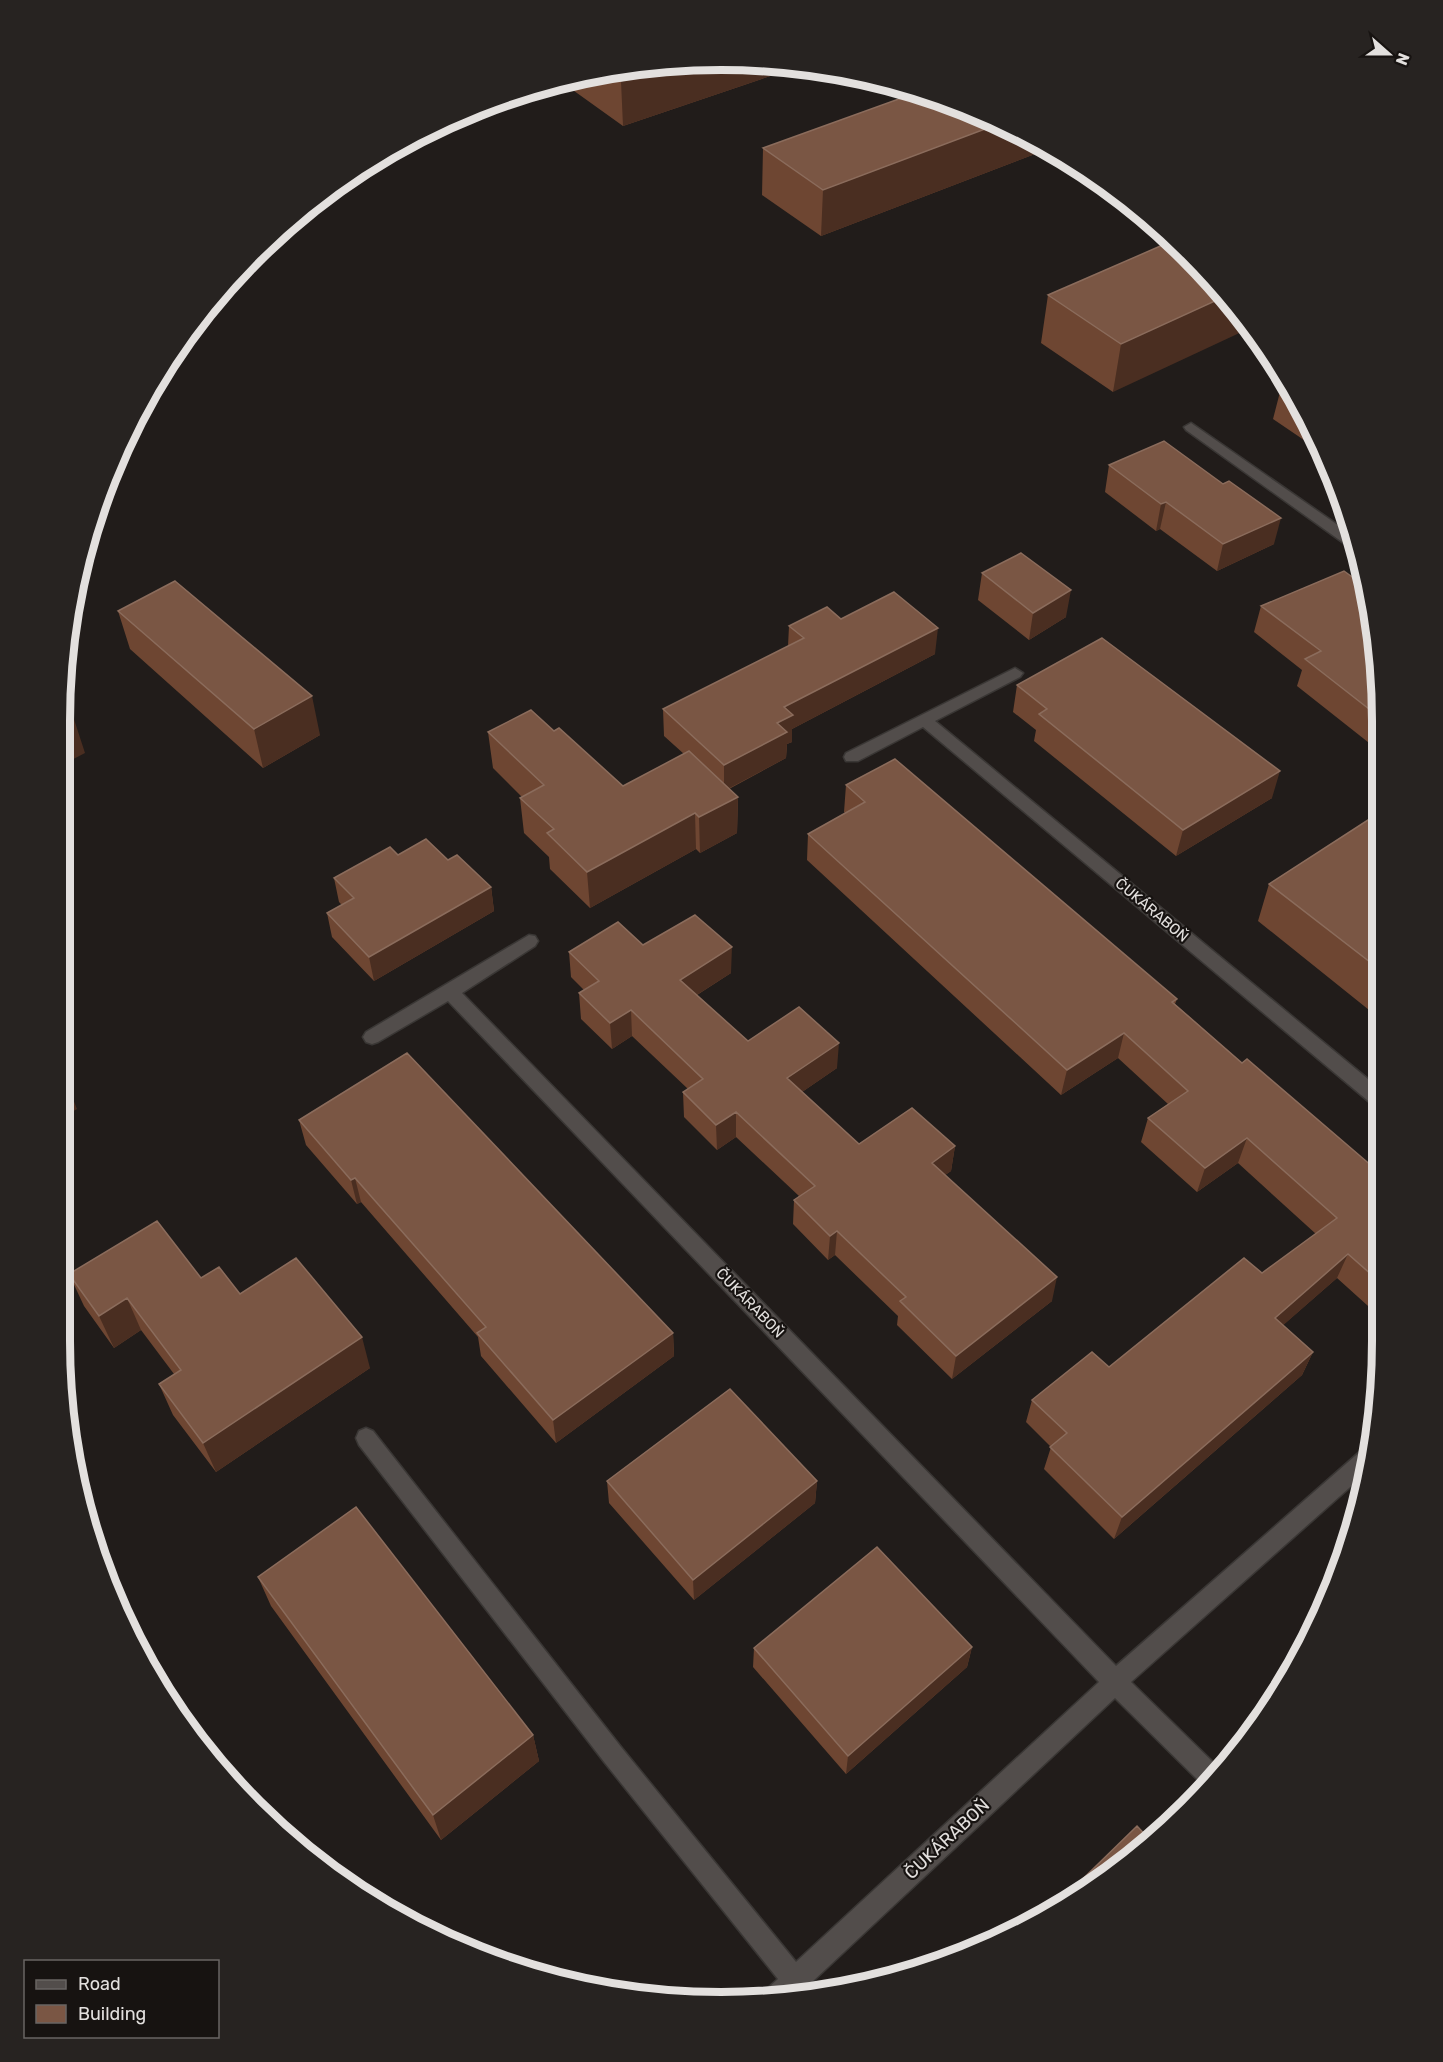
<svg xmlns="http://www.w3.org/2000/svg" width="1443" height="2062" viewBox="0 0 1443 2062" font-family="Rubik,sans-serif">
  <style>
    .lines { fill: none; stroke-linecap: round; stroke-linejoin: round }
    .minor-casing { stroke: #3a3735; stroke-width: 3 }
    .minor { fill: #524d4b; fill-rule: evenodd }
    .wall { fill: #6e4632 }
    .shaded-wall { fill: #4a2e21 }
    .building { fill: #7a5644; stroke: #8b6c5c; stroke-width: 1.5 }
    .labels { text-anchor: middle; dominant-baseline: central; stroke-width: 4.5; stroke-linejoin: round; paint-order: stroke }
    .street-label { font-size: 15px; fill: #e3e0de; stroke: #171311 }
    .near-street-label { font-size: 18px; fill: #e3e0de; stroke: #171311 }
    .rim { fill: none; stroke: #e3e0de; stroke-width: 8 }
  </style>
  <rect width="100%" height="100%" fill="#211c1a"/>
  <g class="lines">
    <defs>
      <path id="minor" d="M1191,423L1355,537L1358,550L1352,549L1186,430L1184,427Z
        M1015,668L1023,673L1020,677L935,721L1380,1089V1107L1373,1105L923,727L858,761H846L844,757L846,753Z
        M529,935L535,936L538,941L535,946L462,993L1116,1666L1363,1449L1371,1447L1367,1472L1131,1682L1221,1770L1205,1787L1115,1698L812,1982L819,1994L808,1996H766L769,1987L778,1979L605,1763L359,1445L356,1438L359,1431L366,1428L373,1431L621,1747L796,1962L1099,1682L448,1001L378,1042L372,1044L366,1042L363,1037L366,1032Z
        M168,1691C178,1695 182,1702 186,1712L183,1720L171,1708L163,1693Z"/>
    </defs>
    <use href="#minor" class="minor-casing"/>
    <use href="#minor" class="minor"/>
  </g>
  <path class="wall" d="M764,61L797,67L623,126L563,83L635,66Z
    M1014,128L1048,149L821,236L762,195L763,148Z
    M1172,241L1113,392L1041,343L1048,295Z
    M1288,389L1315,429L1326,455L1273,419L1280,392Z
    M1326,456L1330,467L1324,462Z
    M1109,465L1274,544L1217,571L1160,529L1156,531L1105,492Z
    M982,573L1066,617L1029,640L978,600Z
    M1261,606L1377,635L1378,750L1297,686L1302,670L1254,632Z
    M118,611L320,735L263,768L130,649Z
    M841,619L935,654L792,729V742L787,744L786,758L729,789L738,797L737,833L700,853L696,849L590,908L550,869L549,857L524,833L520,798L522,797L493,768L488,732L554,731L623,786L684,754L664,736L663,709L788,646L789,626Z
    M1017,685L1272,798L1176,856L1034,741L1036,730L1013,712Z
    M846,785L1177,999L1175,1004L1242,1063L1380,1173L1381,1312L1378,1315L1337,1278L1283,1325L1313,1352L1302,1375L1114,1539L1044,1469L1051,1447L1026,1422L1032,1400L1109,1367L1262,1273L1316,1234L1238,1163L1197,1192L1141,1142L1148,1118L1168,1104L1118,1058L1061,1095L807,860L808,834L845,813L844,812Z
    M1378,828L1379,1018L1258,921L1269,884Z
    M398,855L448,860L491,887L494,911L374,981L332,937L327,913L342,905L339,902L334,878Z
    M643,945L731,973L697,995L748,1041L837,1068L802,1092L859,1144L955,1146L951,1171L945,1175L1052,1301L952,1379L897,1325L898,1316L835,1255L828,1260L793,1224L794,1200L799,1196L736,1137L717,1150L684,1117L683,1092L688,1089L632,1036L612,1049L581,1019L579,993L584,990L571,977L569,952Z
    M299,1120L673,1333L674,1356L556,1443L481,1356L478,1337L361,1202L357,1204L306,1145Z
    M69,1274L201,1278L240,1294L370,1368L216,1472L173,1415L159,1384L174,1374L141,1330L114,1348L84,1306Z
    M607,1481H817L815,1503L694,1600L609,1503Z
    M258,1577L533,1735L539,1761L441,1840L271,1606Z
    M1320,1619L1315,1633L1304,1650L1300,1646L1312,1626Z
    M972,1647L967,1667L846,1774L753,1667L754,1648Z"/>
  <path class="shaded-wall" d="M764,61L797,67L623,126L621,81L669,65Z
    M1001,123L1014,128L1048,149L821,236L823,190Z
    M1226,296L1248,329L1113,392L1121,344Z
    M1166,502L1160,529L1156,531L1161,504Z
    M1281,518L1274,544L1217,571L1223,544Z
    M1071,590L1066,617L1029,640L1033,613Z
    M938,628L935,654L792,729V742L787,744L786,758L724,791V765L777,723L784,707Z
    M312,696L320,735L263,768L254,729Z
    M71,710L85,753L60,766L61,715Z
    M1280,771L1272,798L1176,856L1183,830Z
    M738,797L737,833L700,853L699,817Z
    M695,813L696,849L590,908L587,872Z
    M491,887L494,911L374,981L369,957Z
    M732,947L731,973L681,1005L680,980Z
    M631,1010L632,1036L612,1049L610,1023Z
    M1124,1033L1118,1058L1061,1095L1067,1070Z
    M839,1043L837,1068L786,1103L787,1078Z
    M67,1084L77,1109L60,1119V1088Z
    M736,1112V1137L717,1150L716,1125Z
    M1247,1138L1238,1163L1197,1192L1205,1168Z
    M955,1146L951,1171L928,1187L932,1163Z
    M355,1178L361,1202L357,1204L351,1180Z
    M837,1231L835,1255L828,1260L830,1236Z
    M1348,1254L1337,1278L1265,1341L1275,1318Z
    M1057,1277L1052,1301L952,1379L956,1356Z
    M127,1298L141,1330L114,1348L99,1316Z
    M673,1333L674,1356L556,1443L553,1420Z
    M362,1337L370,1368L216,1472L203,1443Z
    M1313,1352L1302,1375L1114,1539L1122,1517Z
    M817,1481L815,1503L694,1600L693,1580Z
    M972,1647L967,1667L846,1774L848,1756Z
    M533,1735L539,1761L441,1840L433,1815Z"/>
  <path class="building" d="M669,65L621,81L609,72L635,66Z
    M918,92L1001,123L823,190L763,148Z
    M1172,241L1219,285L1226,296L1121,344L1048,295Z
    M1288,389L1299,406L1280,392Z
    M1164,441L1223,484L1229,481L1281,518L1223,544L1166,502L1161,504L1109,465Z
    M1021,553L1071,590L1033,613L982,573Z
    M1344,571L1366,587L1377,635L1378,716L1305,659L1321,651L1261,606Z
    M175,581L312,696L254,729L118,611Z
    M894,592L938,628L784,707L793,715L777,723L787,732L724,765L663,709L804,638L789,626L827,607L841,619Z
    M1102,638L1280,771L1183,830L1039,714L1047,709L1017,685Z
    M62,701L71,710L61,715Z
    M531,710L554,731L559,728L623,786L689,751L738,797L699,817L695,813L587,872L547,833L554,829L520,798L544,785L488,732Z
    M895,759L1177,999L1172,1002L1242,1063L1247,1059L1380,1173L1381,1283L1348,1254L1275,1318L1313,1352L1122,1517L1050,1447L1067,1433L1032,1400L1092,1352L1109,1367L1244,1258L1262,1273L1337,1218L1247,1138L1205,1168L1148,1118L1188,1091L1124,1033L1067,1070L808,834L865,802L846,785Z
    M1368,820L1378,828L1379,969L1269,884Z
    M426,839L448,860L457,855L491,887L369,957L327,913L354,898L334,878L390,847L398,855Z
    M695,915L732,947L680,980L748,1041L799,1007L839,1043L787,1078L859,1144L912,1108L955,1146L932,1163L1057,1277L956,1356L900,1301L906,1297L837,1231L830,1236L794,1200L815,1186L736,1112L716,1125L683,1092L703,1079L631,1010L610,1023L579,993L599,981L569,952L618,922L643,945Z
    M407,1053L673,1333L553,1420L477,1333L486,1327L355,1178L351,1180L299,1120Z
    M60,1076L67,1084L60,1088Z
    M157,1221L201,1278L219,1267L240,1294L296,1258L362,1337L203,1443L159,1384L181,1370L127,1298L99,1316L69,1274Z
    M730,1389L817,1481L693,1580L607,1481Z
    M356,1507L533,1735L433,1815L258,1577Z
    M877,1547L972,1647L848,1756L754,1648Z
    M1320,1619L1316,1630L1312,1626Z
    M1137,1826L1152,1842L1056,1905Z"/>
  <g class="labels">
    <g class="street-label">
      <text transform="translate(1152 910) rotate(40)">ČUKÁRABOŇ</text>
      <text transform="translate(750 1303) rotate(46)">ČUKÁRABOŇ</text>
    </g>
    <g class="near-street-label">
      <text transform="translate(947 1839) rotate(-43)">ČUKÁRABOŇ</text>
    </g>
  </g>
  <path d="M0 0H1443V2062H0ZM721 70H721A651 651 0 0 1 1372 721V1341A651 651 0 0 1 721 1992H721A651 651 0 0 1 70 1341V721A651 651 0 0 1 721 70Z" fill="#272321" fill-rule="evenodd"/>
  <path class="rim" d="M721 70H721A651 651 0 0 1 1372 721V1341A651 651 0 0 1 721 1992H721A651 651 0 0 1 70 1341V721A651 651 0 0 1 721 70Z"/>
  <rect x="24" y="1960" width="195" height="78" fill="#171311" stroke="#696563" stroke-width="1.5"/>
  <rect x="36" y="1980" width="30" height="9" fill="#524d4b" stroke="#696563" stroke-width="1.5"/>
  <text x="78" y="1990" font-size="18" fill="#e3e0de">Road</text>
  <rect x="36" y="2005" width="30" height="18" fill="#7a5644" stroke="#696563" stroke-width="1.5"/>
  <text x="78" y="2020" font-size="18" fill="#e3e0de">Building</text>
  <g transform="translate(1389 54) rotate(111)" stroke="#171311" stroke-width="4.5" paint-order="stroke">
  <path d="M0-4.5L10 22L0 15L-10 22Z" fill="#e3e0de"/>
  <text y="-9" font-size="16" font-weight="bold" text-anchor="middle" fill="#e3e0de">N</text>
  </g>
</svg>
